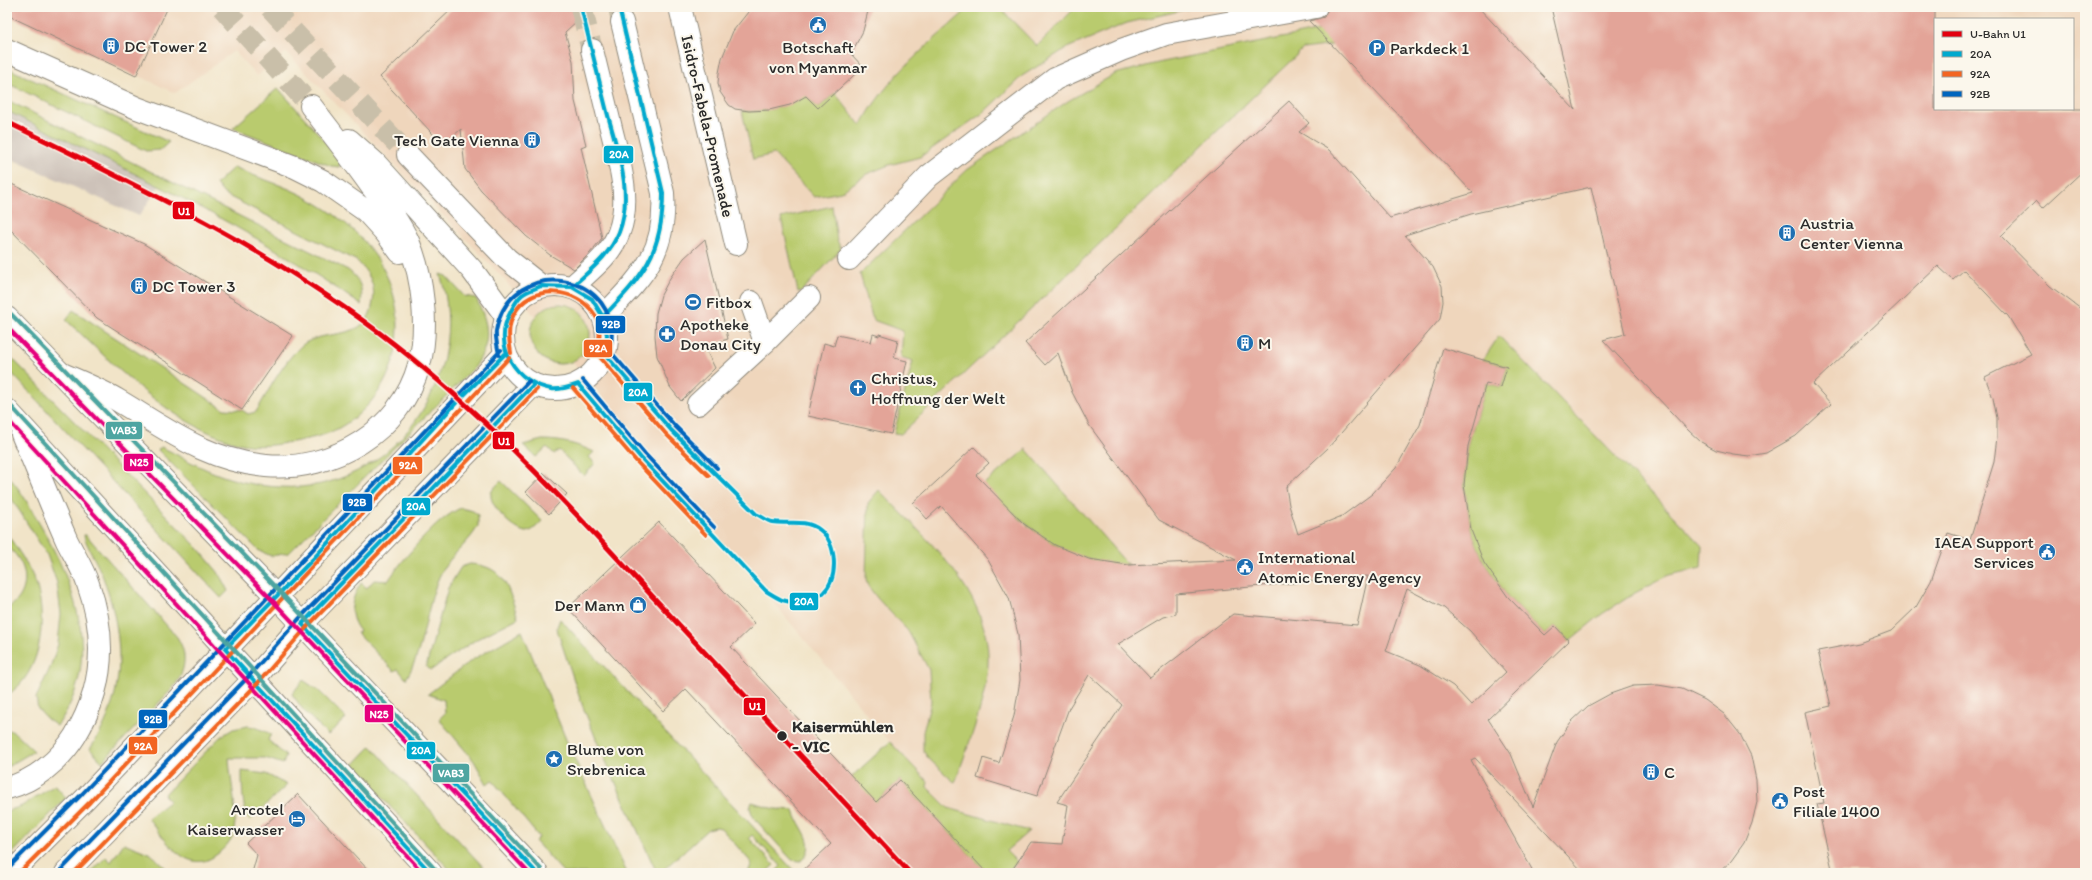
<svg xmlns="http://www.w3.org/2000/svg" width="2092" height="880" viewBox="0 0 2092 880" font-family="Itim,sans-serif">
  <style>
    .built { fill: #efd6bc; fill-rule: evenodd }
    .industrial { fill: #cdc2b9 }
    .green { fill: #b9cb6e; stroke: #727b4c }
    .building { fill: #e3a498; fill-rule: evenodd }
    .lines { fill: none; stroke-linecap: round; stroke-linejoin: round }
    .major-tunnel { stroke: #c9bfa9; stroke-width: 22; stroke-dasharray: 22 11; stroke-linecap: butt }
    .highway-tunnel { stroke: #c9bfa9; stroke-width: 22; stroke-dasharray: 22 11; stroke-linecap: butt }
    .minor-casing { stroke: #8e887a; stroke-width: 24 }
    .major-casing { stroke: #8e887a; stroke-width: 24 }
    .highway-casing { stroke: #8e887a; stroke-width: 24 }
    .minor { stroke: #fff; stroke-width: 22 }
    .major { stroke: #fff; stroke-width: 22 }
    .highway { stroke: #fff; stroke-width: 22 }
    .bus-1-casing { stroke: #fbf7ec; stroke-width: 7 }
    .bus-2-casing { stroke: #fbf7ec; stroke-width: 7 }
    .bus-3-casing { stroke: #fbf7ec; stroke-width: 7 }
    .bus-4-casing { stroke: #fbf7ec; stroke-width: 7 }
    .bus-5-casing { stroke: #fbf7ec; stroke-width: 7 }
    .bus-1 { stroke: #00a9ce; stroke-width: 4 }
    .bus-2 { stroke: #f26522; stroke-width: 4 }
    .bus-3 { stroke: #0065bd; stroke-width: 4 }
    .bus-4 { stroke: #e5007d; stroke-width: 4 }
    .bus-5 { stroke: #4ea5a1; stroke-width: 4 }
    .metro-1-casing { stroke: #fbf7ec; stroke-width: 8 }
    .metro-1 { stroke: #e3000f; stroke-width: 5 }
    .stop-dot { fill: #2b2b2b; stroke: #fbf7ec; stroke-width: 1.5 }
    .labels { text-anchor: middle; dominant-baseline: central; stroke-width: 4; stroke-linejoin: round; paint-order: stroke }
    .poi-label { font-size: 17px; fill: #2b2b2b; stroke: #fbf7ec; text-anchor: start }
    .street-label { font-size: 17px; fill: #2b2b2b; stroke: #fbf7ec }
    .stop-label { font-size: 17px; font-weight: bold; fill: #2b2b2b; stroke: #fbf7ec; text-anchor: start }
    .line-badge { stroke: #fbf7ec; stroke-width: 1.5 }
    .badge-label { font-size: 11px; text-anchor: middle; font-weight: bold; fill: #fff }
  </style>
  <rect width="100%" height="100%" fill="#fbf7ec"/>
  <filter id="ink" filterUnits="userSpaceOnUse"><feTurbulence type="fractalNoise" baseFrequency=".025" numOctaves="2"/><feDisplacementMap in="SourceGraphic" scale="8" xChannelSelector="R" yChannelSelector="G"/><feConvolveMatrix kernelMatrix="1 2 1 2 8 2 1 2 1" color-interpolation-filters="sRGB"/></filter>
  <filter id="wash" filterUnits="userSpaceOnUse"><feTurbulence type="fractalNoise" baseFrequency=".012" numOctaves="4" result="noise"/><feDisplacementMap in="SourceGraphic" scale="16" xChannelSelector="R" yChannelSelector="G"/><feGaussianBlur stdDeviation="0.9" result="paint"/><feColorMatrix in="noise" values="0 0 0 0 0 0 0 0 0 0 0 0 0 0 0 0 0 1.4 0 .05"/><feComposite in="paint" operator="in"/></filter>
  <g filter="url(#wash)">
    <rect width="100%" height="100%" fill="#f1e4c8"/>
    <path class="built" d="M7,7H2085V873H983L985,871L935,817L927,787L928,782L890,742L502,277L286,52L257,76L234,51L175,93L7,14ZM1935,19H2073V109H1935Z"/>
    <path class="industrial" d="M7,111L94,153L160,185L139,216L7,157Z"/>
    <path class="green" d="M970,7H999L1037,46L1076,7H1196L1127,23L1067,48L1022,76L983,113L920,157L889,165L867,174L841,192L814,197L774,154L753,159L742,111C763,112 784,108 801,99L794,90L797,87L818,108L835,93L861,126C885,78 931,43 970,7Z
      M1345,25L1332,45L1303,49L901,434L894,433L913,361L901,357L903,331L873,320L860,274L967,170L1068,101L1115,74L1158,63Z
      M7,68L169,142L160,150L146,151L7,83Z
      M278,88L339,157L341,162L339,167L331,166L233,128Z
      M7,100L348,270C361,280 363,290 361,305C250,226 128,171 7,111Z
      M234,167C252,176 271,181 289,189C319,202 351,223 371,250C416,308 404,391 339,428C325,436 308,439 293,442C274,445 257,448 238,443C169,424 117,367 66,320L73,310L224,409L242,410L248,414L256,412C268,392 283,362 301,346C325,326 367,345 373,302C376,285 369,273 357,261L224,194L216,184Z
      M832,206L837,240L841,249L802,291L798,292L781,218Z
      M440,274L446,276L464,296L476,298C489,325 492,341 475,367L289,553L271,556L258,550L158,450L161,447C175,453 187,461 201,467C226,479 253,486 280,487C392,494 474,377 440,274Z
      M530 334a30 30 0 1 1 60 0a30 30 0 1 1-60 0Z
      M1499,336L1702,546L1701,568L1669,575L1635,593L1602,614L1569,641L1555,626L1545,635L1508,597L1484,563L1471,530L1464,485L1468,446L1486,383L1501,387L1507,367L1483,360Z
      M7,353L197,547L218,572L228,591L221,598L7,368Z
      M542,440C561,440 577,444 594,452L589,457L595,463L584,476L559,450L554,454L547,447L536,457L523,445Z
      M1026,449L1128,565C1115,563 1101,562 1089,559C1044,546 1015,515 984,484Z
      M7,475C20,488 30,507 39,523C76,586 104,661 57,726L47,719L38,709L36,698L50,668L58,644L61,614L57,583L47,555L7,491Z
      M501,481L542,521C538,525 533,531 527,532C516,533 488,505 491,493C493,488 498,484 501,481Z
      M879,490C927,541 998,597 987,675C982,712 967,748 955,783L928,758L923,750V732L931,702L929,670L908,631L878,599L868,586L866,579L868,503Z
      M461,508L473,511L478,515V526C468,545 448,556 439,577C425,610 425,648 406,679L398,669L394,671L357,633L360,631C347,616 351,598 361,583L367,588L374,580L388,581C402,560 438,517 461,508Z
      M7,534C18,550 31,568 37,587C47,621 41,675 7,695V608C26,599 30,575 18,558C15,553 8,548 7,543C6,540 7,537 7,534Z
      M84,535H86L177,637C189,655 185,673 172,689L102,762L90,749C127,695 125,639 104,580C101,570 84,541 84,535Z
      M470,564C506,566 508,589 518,618L477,639L431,670L426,667L448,588L461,567Z
      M560,619L796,873H774L781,866L752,835L749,838L774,865L765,873H748L751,865L750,861L721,828L716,827L708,829L661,872L656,871L599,746L583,707L558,633L557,627Z
      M522,631L567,742L627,873H564L535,841L539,837L492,780L487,784L474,761L439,719L445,713L444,700L428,694L472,660Z
      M303,680L319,691L346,718L328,735L304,711L292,694Z
      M248,726L255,727L271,734L268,740L286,756L283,764L265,758H229C230,781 238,808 234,831C232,841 224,849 216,855C187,877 164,838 148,818L170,801L164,795L220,737L233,729Z
      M7,729L15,733L34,751L7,767Z
      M890,742L928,782L927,787L948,808L1029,831L1006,851L1017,862L1006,873H983L985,871L900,780L863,814L839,788Z
      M371,746L487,871L489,873H453L352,766Z
      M242,771L266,774L287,785L250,820C242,815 242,781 242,771Z
      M55,785L66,798L7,859V811L22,806Z
      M752,802L775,809L794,810C798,829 820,843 801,861L792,860L753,817L750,808Z
      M124,843L151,854L171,873H90L106,857L111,862Z"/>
    <g id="blocks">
      <path class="building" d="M7,7H168L136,76L7,15Z
        M454,7H592L565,32L573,61L575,101L586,145L581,147L602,238L590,253L574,269L550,255L526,236L481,190L465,169L461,129L443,145L380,77Z
        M752,7H869L863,31L851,54L863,67L818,108L806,96L790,105L769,110L749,111L735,109L729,105L720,92L718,83L719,73L722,58L733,31Z
        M1328,7H1478L1575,110L1551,7H1935V109H2085V169L2043,208L2037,201L2001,236L2050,286L2085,312V873H1833L1817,804L1824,803L1805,712L1831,706L1818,651L1859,643L1891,631L1916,607L1931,581L1948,533L1970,540L1994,462L1997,437V418L1993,398L1985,377L2031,354L2008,316L1964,270L1953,280L1938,266L1813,384L1831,404L1796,436L1766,453L1749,456L1733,454L1716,450L1701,442L1688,430L1603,340L1625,334L1591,187L1471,214L1405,235L1433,267L1442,286L1443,302L1440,319L1328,448L1286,487L1289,505L1298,534L1342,516L1372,494L1396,468L1420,425L1443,348L1507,367L1501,387L1486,383L1468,446L1464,485L1471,530L1484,563L1508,597L1545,635L1555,626L1569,641L1488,719L1511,754L1533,807L1557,742L1571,722L1588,706L1610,694L1633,686L1658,685L1682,689L1705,700L1724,714L1740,734L1751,756L1756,780L1757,802L1752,823L1744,843L1731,861L1718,873H1584L1475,758L1471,760L1534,873H1010L1031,842L1062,844L1068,805L1057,802L1122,705L1089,675L1069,708L1037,796L977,778L983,758L999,763L1014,716L1020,680L1018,634L1009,598L988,560L941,506L927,519L913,503L974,447L989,463L976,475L1024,524L1055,545L1089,559L1128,565L1236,560L1159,520L1089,425L1072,392L1058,353L1045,365L1025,343L1289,101L1309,123L1299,132L1329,150L1390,218L1473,193L1309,21L1324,17ZM1368,576L1357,625L1233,614L1150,678L1118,644L1163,617L1176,614V594ZM1407,589L1444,608L1470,631L1506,672L1471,705L1453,686L1420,665L1386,651Z
        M7,182L144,244L293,336L242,410L97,318L7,226Z
        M705,239L728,339L704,346L715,368L681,401L670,387L657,356L655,336L656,313L661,295L670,278L684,258Z
        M873,334L879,336V334L898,340L894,358L907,361L891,434L808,416L824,343L834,346L837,335L871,342Z
        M544,473L567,494L549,514L526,492Z
        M659,522L755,624L731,647L876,802L900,780L987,873H800L831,844L686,689L663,711L568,608Z
        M298,794L371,873H252L257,855L246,843Z"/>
    </g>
  </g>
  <g filter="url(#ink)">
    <use href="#blocks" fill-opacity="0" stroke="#8e887a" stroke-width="1"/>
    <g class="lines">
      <path class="major-tunnel" d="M581,7L592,50
        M619,7L622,22"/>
      <path class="highway-tunnel" d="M222,7L311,106
        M270,7L408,155"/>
      <defs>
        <path id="minor" d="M680,7L736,244
          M849,259L929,176L1055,79L1121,50L1166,34L1316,7
          M751,302L765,342
          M698,404L765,342L809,298"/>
        <path id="major" d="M503 337a52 52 0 1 1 104 0a52 52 0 1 1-104 0Z
          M572,287C589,271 611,255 619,232C632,198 618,158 610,124C604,99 598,75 592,50
          M603,317C642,276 667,254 663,193L622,22
          M7,318L276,596L537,873
          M7,410L431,873
          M7,788C35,781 60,760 75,736C104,688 107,637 88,584C83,569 74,555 67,541C51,505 37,469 22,434
          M11,873L86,798L505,354
          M66,873L253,680L302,624L533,385"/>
        <path id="highway" d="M7,50L137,108L295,167L323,181L366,211L386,233L400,252
          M349,140L375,163L472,270L506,316
          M408,155L507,259L541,286
          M60,373C80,382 101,390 119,401C168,430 206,460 266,466C332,472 401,431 419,365C429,328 423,276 408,241C399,222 385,203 372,187C352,159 332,133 311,106"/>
      </defs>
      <use href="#minor" class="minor-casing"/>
      <use href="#major" class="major-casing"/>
      <use href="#highway" class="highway-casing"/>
      <use href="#minor" class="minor"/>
      <use href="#major" class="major"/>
      <use href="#highway" class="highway"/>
      <defs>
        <path id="bus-1" d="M541,286L572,287L592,299L603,317L607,335L604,353L671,430L756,514C761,516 767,521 772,522C788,525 804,518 820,530C837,543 839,578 823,593C813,602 794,604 782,600C777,598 771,594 766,591L641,458L578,384C570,387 560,390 551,389C516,383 492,346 510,313C513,307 516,300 522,295C527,291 535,289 541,286Z
          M572,287C589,271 610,255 619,232C635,191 615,145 605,104C597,72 589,39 581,7
          M603,317C643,275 663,254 663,193L619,7
          M533,385L302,624L537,873
          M431,873L225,649L312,560L458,401L505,354"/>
        <path id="bus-2" d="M511,353C509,340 507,327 514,314C530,283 578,287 595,315C605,331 595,346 599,356L666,434L709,476
          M573,388L637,462L706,535
          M19,873L90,802L509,358
          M74,873L257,684L306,628L537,389"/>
        <path id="bus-3" d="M499,355C498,347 495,338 496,331C510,252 627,271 610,351L675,426L717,468
          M583,380L645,454L714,527
          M7,869L82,794L501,350
          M62,869L249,676L298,620L529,381"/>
        <path id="bus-4" d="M7,327L272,600L529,873
          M7,419L423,873"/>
        <path id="bus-5" d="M11,314L280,592L541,869
          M11,406L435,869"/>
      </defs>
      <use href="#bus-1" class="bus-1-casing"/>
      <use href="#bus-2" class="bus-2-casing"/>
      <use href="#bus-3" class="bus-3-casing"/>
      <use href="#bus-4" class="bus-4-casing"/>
      <use href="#bus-5" class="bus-5-casing"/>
      <use href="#bus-1" class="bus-1"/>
      <use href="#bus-2" class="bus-2"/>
      <use href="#bus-3" class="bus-3"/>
      <use href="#bus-4" class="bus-4"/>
      <use href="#bus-5" class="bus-5"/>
      <defs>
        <path id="metro-1" d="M7,122C141,187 276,252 394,344C490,419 572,509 654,598C739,690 825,781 910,873"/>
      </defs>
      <use href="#metro-1" class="metro-1-casing"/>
      <use href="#metro-1" class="metro-1"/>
    </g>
  </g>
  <defs>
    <symbol id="civic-disc" viewBox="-11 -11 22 22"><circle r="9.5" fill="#1f6fb2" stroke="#fbf7ec"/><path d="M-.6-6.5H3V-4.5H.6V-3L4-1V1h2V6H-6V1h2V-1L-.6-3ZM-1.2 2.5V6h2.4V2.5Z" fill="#fff"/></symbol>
    <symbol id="building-disc" viewBox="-11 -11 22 22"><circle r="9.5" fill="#1f6fb2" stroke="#fbf7ec"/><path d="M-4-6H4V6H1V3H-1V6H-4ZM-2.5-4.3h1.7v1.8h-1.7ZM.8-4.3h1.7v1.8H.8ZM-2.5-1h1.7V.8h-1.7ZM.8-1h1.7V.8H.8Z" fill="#fff"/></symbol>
    <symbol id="parking-disc" viewBox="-11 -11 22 22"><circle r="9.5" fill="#1f6fb2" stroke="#fbf7ec"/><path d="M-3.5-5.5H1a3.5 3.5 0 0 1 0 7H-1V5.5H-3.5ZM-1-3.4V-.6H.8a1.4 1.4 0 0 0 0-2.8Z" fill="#fff"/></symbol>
    <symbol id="stadium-disc" viewBox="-11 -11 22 22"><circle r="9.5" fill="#1f6fb2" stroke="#fbf7ec"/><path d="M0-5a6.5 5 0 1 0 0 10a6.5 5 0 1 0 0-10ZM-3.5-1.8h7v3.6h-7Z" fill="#fff"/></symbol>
    <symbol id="pharmacy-disc" viewBox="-11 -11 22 22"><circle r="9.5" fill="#1f6fb2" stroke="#fbf7ec"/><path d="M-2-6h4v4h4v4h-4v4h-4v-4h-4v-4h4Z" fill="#fff"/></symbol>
    <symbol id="church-disc" viewBox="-11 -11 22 22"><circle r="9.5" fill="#1f6fb2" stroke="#fbf7ec"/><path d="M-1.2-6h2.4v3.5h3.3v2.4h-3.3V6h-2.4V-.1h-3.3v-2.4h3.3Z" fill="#fff"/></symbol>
    <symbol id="shop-disc" viewBox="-11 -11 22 22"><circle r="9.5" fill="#1f6fb2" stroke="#fbf7ec"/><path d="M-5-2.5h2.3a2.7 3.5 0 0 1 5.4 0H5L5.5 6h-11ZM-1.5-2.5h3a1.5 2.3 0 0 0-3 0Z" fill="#fff"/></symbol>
    <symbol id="sight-disc" viewBox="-11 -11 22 22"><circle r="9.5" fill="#1f6fb2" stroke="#fbf7ec"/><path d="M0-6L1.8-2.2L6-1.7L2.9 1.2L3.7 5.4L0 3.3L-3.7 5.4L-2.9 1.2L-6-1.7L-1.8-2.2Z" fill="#fff"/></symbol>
    <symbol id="hotel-disc" viewBox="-11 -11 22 22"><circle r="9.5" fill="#1f6fb2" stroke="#fbf7ec"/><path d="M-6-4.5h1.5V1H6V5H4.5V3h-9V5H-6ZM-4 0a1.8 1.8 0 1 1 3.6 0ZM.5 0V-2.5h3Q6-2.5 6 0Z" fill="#fff"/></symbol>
  </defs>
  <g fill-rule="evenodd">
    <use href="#civic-disc" x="808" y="15" width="20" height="20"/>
    <use href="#building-disc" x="101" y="36" width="20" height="20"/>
    <use href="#parking-disc" x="1367" y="38" width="20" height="20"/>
    <use href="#building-disc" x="522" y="130" width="20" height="20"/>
    <use href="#building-disc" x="1777" y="223" width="20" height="20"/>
    <use href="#building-disc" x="129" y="276" width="20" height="20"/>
    <use href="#stadium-disc" x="683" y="292" width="20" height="20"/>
    <use href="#pharmacy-disc" x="657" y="324" width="20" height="20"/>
    <use href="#building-disc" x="1235" y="333" width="20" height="20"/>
    <use href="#church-disc" x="848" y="378" width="20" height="20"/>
    <use href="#civic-disc" x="2037" y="542" width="20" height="20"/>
    <use href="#civic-disc" x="1235" y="557" width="20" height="20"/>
    <use href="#shop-disc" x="628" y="595" width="20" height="20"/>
    <use href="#sight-disc" x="544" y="749" width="20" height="20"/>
    <use href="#building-disc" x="1641" y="762" width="20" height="20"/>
    <use href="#civic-disc" x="1770" y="791" width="20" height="20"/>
    <use href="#hotel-disc" x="287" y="809" width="20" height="20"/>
  </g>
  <circle class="stop-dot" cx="782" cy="736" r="5.5"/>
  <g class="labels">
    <g class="poi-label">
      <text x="124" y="46">DC Tower 2</text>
      <text x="818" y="47" text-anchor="middle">Botschaft<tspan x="818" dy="20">von Myanmar</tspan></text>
      <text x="1390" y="48">Parkdeck 1</text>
      <text x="519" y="140" text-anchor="end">Tech Gate Vienna</text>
      <text x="1800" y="223">Austria<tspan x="1800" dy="20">Center Vienna</tspan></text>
      <text x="152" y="286">DC Tower 3</text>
      <text x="706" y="302">Fitbox</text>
      <text x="680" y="324">Apotheke<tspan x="680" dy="20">Donau City</tspan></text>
      <text x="1258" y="343">M</text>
      <text x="871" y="378">Christus,<tspan x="871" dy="20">Hoffnung der Welt</tspan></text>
      <text x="2034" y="542" text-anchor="end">IAEA Support<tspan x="2034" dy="20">Services</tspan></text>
      <text x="1258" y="557">International<tspan x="1258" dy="20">Atomic Energy Agency</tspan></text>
      <text x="625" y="605" text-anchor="end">Der Mann</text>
      <text x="567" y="749">Blume von<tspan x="567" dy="20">Srebrenica</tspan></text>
      <text x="1664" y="772">C</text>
      <text x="1793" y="791">Post<tspan x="1793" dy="20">Filiale 1400</tspan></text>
      <text x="284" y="809" text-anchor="end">Arcotel<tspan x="284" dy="20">Kaiserwasser</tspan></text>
    </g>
    <g class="street-label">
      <text transform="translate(708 126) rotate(77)">Isidro-Fabela-Promenade</text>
    </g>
    <g class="stop-label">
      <text x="792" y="726">Kaisermühlen<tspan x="792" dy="20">- VIC</tspan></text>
    </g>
  </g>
  <g class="line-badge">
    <rect x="603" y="145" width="31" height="19" rx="4" fill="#00a9ce"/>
    <rect x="172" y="201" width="23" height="19" rx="4" fill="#e3000f"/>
    <rect x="595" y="315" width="31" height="19" rx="4" fill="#0065bd"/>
    <rect x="583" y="339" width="30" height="19" rx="4" fill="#f26522"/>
    <rect x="623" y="382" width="30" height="20" rx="4" fill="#00a9ce"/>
    <rect x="105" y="421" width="38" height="19" rx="4" fill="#4ea5a1"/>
    <rect x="492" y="431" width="23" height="19" rx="4" fill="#e3000f"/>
    <rect x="123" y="453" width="31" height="19" rx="4" fill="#e5007d"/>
    <rect x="392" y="456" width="31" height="19" rx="4" fill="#f26522"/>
    <rect x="342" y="493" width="31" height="19" rx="4" fill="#0065bd"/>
    <rect x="401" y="497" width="30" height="19" rx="4" fill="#00a9ce"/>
    <rect x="789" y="592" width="30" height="19" rx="4" fill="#00a9ce"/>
    <rect x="743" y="697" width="23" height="19" rx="4" fill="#e3000f"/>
    <rect x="364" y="704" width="30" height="19" rx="4" fill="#e5007d"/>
    <rect x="138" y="709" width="30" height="20" rx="4" fill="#0065bd"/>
    <rect x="128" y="736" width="30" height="19" rx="4" fill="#f26522"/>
    <rect x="406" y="741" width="30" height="19" rx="4" fill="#00a9ce"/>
    <rect x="432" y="763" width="38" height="20" rx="4" fill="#4ea5a1"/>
  </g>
  <g class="badge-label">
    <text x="619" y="158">20A</text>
    <text x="184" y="215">U1</text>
    <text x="611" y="328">92B</text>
    <text x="598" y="352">92A</text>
    <text x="638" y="396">20A</text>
    <text x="124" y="434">VAB3</text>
    <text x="504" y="445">U1</text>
    <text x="139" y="466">N25</text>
    <text x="408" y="469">92A</text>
    <text x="357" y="506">92B</text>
    <text x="416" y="510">20A</text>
    <text x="804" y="605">20A</text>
    <text x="755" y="710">U1</text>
    <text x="379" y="718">N25</text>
    <text x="153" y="723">92B</text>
    <text x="143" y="750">92A</text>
    <text x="421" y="754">20A</text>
    <text x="451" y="777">VAB3</text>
  </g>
  <rect width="2092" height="880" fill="none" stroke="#fbf7ec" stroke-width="24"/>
  <rect x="1934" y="18" width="140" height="92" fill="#fbf7ec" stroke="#a8a59f"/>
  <rect x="1942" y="31" width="20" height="6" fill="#e3000f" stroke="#a8a59f"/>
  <text x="1970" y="38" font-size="12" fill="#2b2b2b">U-Bahn U1</text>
  <rect x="1942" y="51" width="20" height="6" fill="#00a9ce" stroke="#a8a59f"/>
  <text x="1970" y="58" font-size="12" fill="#2b2b2b">20A</text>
  <rect x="1942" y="71" width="20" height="6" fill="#f26522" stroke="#a8a59f"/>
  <text x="1970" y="78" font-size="12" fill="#2b2b2b">92A</text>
  <rect x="1942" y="91" width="20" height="6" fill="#0065bd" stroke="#a8a59f"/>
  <text x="1970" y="98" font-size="12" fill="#2b2b2b">92B</text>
</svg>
